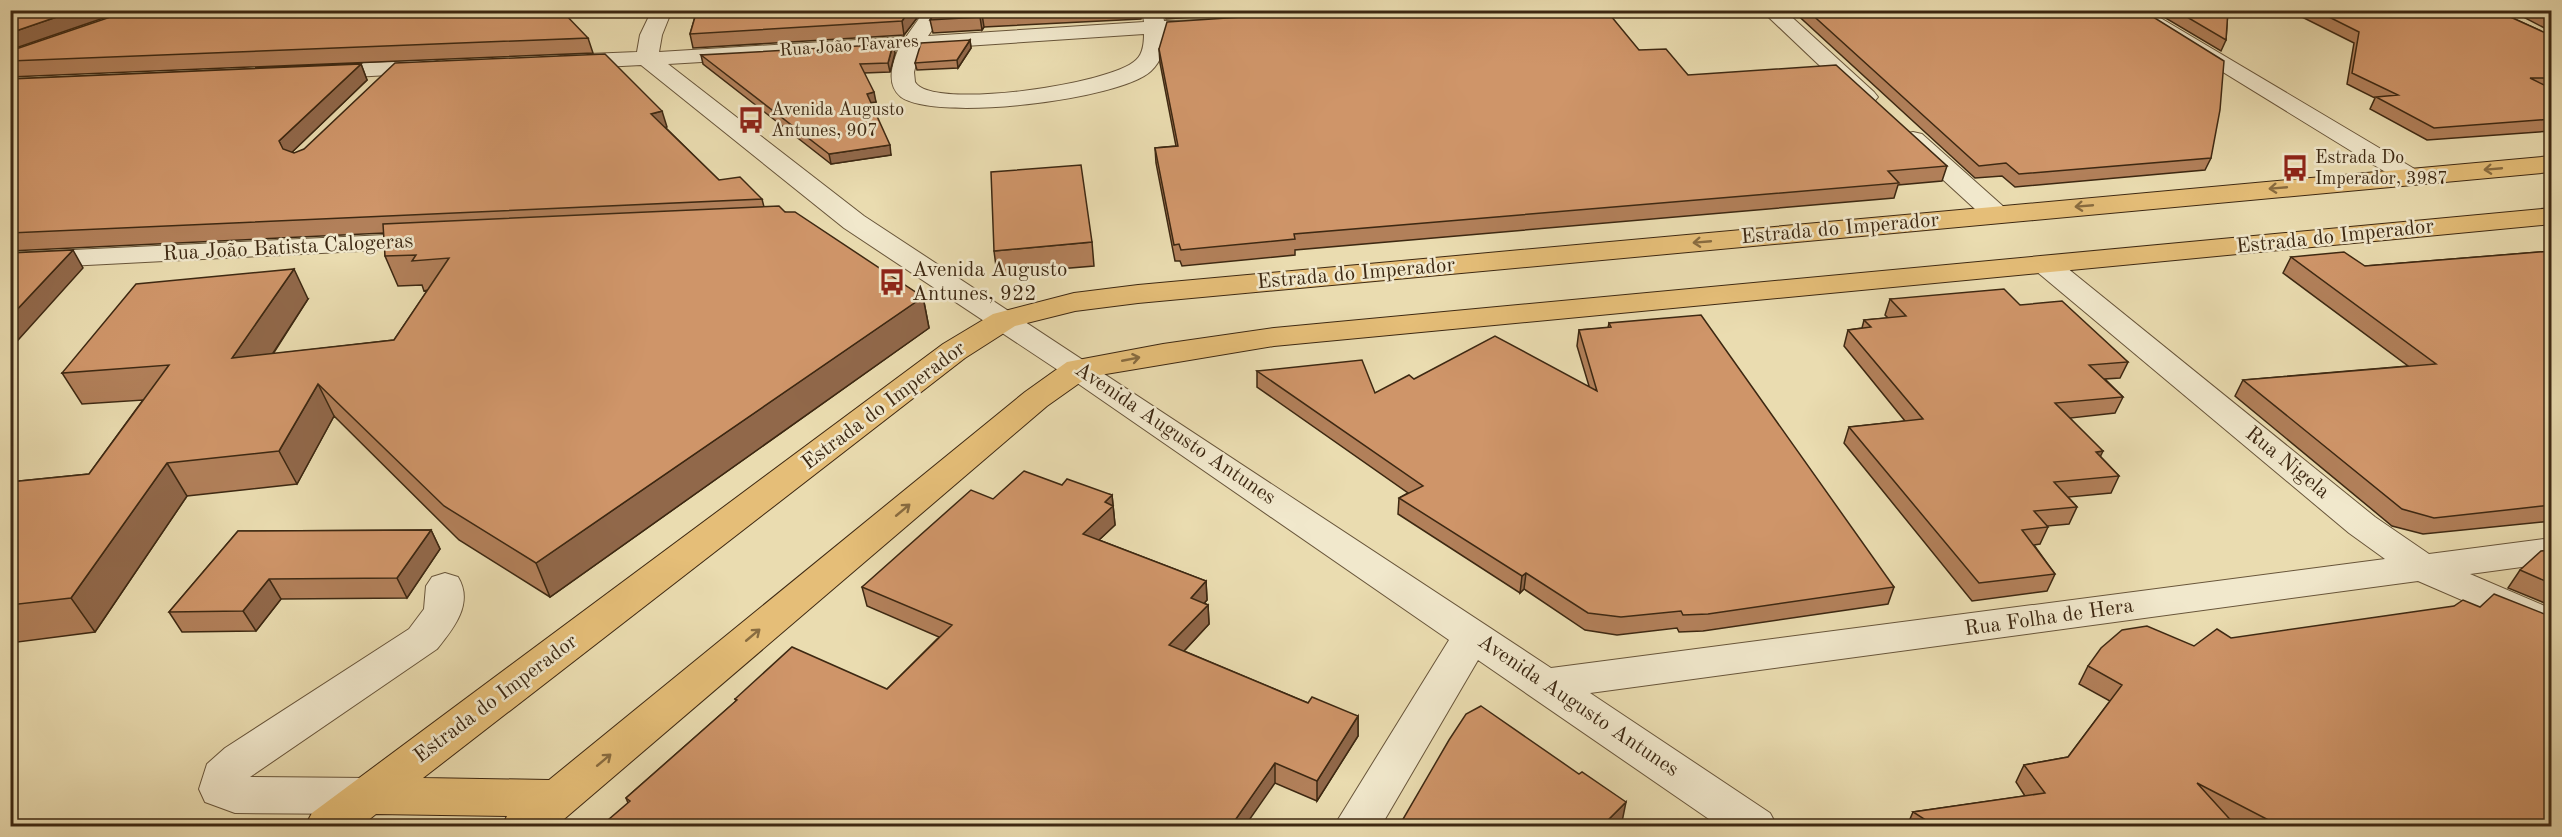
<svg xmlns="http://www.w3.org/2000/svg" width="2562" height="837" viewBox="0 0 2562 837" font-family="'Old Standard TT',serif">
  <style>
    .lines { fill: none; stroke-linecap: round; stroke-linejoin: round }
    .minor-casing { stroke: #68553a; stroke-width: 2 }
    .major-casing { stroke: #3d2812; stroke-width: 2 }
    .minor { fill: #f1e8cc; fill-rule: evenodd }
    .major { fill: #e5be78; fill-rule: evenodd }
    .wall { fill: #b2805a; stroke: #3d2812; stroke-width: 1.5 }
    .shaded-wall { fill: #91684a; stroke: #3d2812; stroke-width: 1.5 }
    .building { fill: #cf9569; stroke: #3d2812; stroke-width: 1.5 }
    .oneway { stroke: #896c40 }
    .labels { text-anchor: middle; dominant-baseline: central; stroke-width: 5; stroke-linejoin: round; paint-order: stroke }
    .far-street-label { font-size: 18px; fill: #3d2812; stroke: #f1e8cc }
    .far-poi-label { font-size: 18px; fill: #3d2812; stroke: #f1e8cc; text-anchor: start }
    .street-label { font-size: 21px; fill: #3d2812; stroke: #f1e8cc }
    .poi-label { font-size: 21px; fill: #3d2812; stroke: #f1e8cc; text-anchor: start }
  </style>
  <rect width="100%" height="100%" fill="#eadcb0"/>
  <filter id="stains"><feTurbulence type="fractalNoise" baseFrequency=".00333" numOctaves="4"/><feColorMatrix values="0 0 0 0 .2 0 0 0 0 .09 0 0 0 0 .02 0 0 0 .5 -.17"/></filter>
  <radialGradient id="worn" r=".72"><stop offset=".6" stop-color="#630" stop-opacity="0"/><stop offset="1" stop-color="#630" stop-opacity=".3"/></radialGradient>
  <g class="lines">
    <defs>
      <path id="minor" d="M652,10H672L662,35L659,52L906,37L925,10H946L928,36L1144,22L1142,10H1162L1164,21L1216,20L1219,24L1216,28L1165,33C1165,47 1162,61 1151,71C1120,100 936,122 901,97C886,85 892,65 898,50L668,64L864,216L1551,668L2385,559L2349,533L2036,271L2032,265L2036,259L2046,257L2056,259L2375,517L2429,554L2552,538V563L2470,574L2552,609V639L2418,581L1590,693L1770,813L1777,826H1719L1478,660L1381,826H1334L1449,640L1067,376L844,228L641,65L565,69L557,67L554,62L557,57L565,55L637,52L640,35ZM1144,34C1144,43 1143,54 1136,60C1113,84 931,111 915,82L914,72L920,49Z
        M1761,10H1784L1874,92L1878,97L1874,102H1858Z
        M2122,10H2147L2418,171L2422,176L2418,181L2409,184L2400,181Z
        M433,60L441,62L444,67L441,72L319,79L311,77L308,72L311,67L319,65Z
        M1913,132L1922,134L2005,208L2009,214L2005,220L1996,222L1987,220L1904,144L1901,139L1904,134Z
        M428,233L438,235L442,241L438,247L10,269V253Z
        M445,573L458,577C474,603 454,628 437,649L250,777L368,778L384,783L390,796L384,809L368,814L235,813L205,802L199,789L207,764L225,748L409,629L424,609L426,586L432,577Z"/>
      <path id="major" d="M2552,156V172L1138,303L1075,311L1015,326L965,358L423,778L549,780L1025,392L1067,362L1163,344L1274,328L2552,208V224L1274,346L1088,377L1047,406L556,826H502L507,816L376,814L361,826H305L312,813L943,344L993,314L1074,293L1138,285Z"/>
    </defs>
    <use href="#minor" class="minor-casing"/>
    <use href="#major" class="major-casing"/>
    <use href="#minor" class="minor"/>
    <use href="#major" class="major"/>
  </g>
  <path class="wall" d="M697,10H923L904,35L693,48L690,34Z
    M937,10H1142L1141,19L984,27L982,30L933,33L930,20Z
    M1164,10H1288L1166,19Z
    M1792,10H2142L2211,158L2205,170L2015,187L2002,176L1975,178Z
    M2152,10H2228L2226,40L2221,51Z
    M2288,10H2495L2552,36V131L2427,140L2370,109L2375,98L2347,84L2354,43Z
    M2510,10H2552V32Z
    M588,38L593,53L10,77V51Z
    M970,40L971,48L958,68L917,70L915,63Z
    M1159,49L1639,50L1688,75L1947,166L1942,181L1898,185L1894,198L1295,250V255L1182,266L1180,261H1175L1156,163L1155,148L1176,146L1160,63Z
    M895,53L890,72L864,73L876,102L871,103L891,155L831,164L703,64L701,55Z
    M361,64L367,80L292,152L294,153L667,127H665L719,180L762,199L764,207L785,212L923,297L929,328L550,597L459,540L334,416L297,484L187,496L95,632L10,643V482L89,474L143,400L82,404L62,373L308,299L273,354L394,340L428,290L424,291L422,285L398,286L385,256L384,233L10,251V79Z
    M1092,242L1094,266L997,274L994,251Z
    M2552,251V521L2423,534L2392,526L2235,396L2243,380L2408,366L2283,273L2291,257L2365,266Z
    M1890,299L2020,305L2128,362L2120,378L2105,379L2123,397L2115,413L2070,418L2100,456L2119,476L2111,493L2068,497L2077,507L2069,524L2047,526L2048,527L2040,544L2034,545L2055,574L2047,591L1972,601L1844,443L1849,427L1905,421L1844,346L1848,330L1862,328L1864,320L1888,318L1885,315Z
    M1609,323L1894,587L1888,604L1703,631L1679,632L1677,628L1617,635L1585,630L1524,589L1520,593L1398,514L1399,498L1408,493L1257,387V371L1375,393L1414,379L1589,386L1577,346L1579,330L1608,328Z
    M1062,485L1112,495L1115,525L1099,540L1206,581L1207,600L1204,603L1208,605L1209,624L1184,651L1308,703L1358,716V736L1317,801L1275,783L628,803L626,798L736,701L735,699L887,689L939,637L867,606L862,587L993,499Z
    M431,530L440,549L407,598L281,599L256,631L182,632L169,612L238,531Z
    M2552,550V606L2508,588L2520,570Z
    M2088,666L2552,826H1907L1913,812L2025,796L2016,782L2024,765L2068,757L2110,701L2079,684Z"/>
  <path class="shaded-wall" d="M77,10H127L10,50V33Z
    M910,10H923L904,35L902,21Z
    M982,14L984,27L982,30L980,17Z
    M970,40L971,48L958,68L957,60Z
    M893,44L895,53L890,72L888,63Z
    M361,64L367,80L286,158L279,141Z
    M874,92L876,102L868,103L867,94Z
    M662,111L667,127L656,130L651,114Z
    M890,145L891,155L831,164L829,154Z
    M73,250L83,268L10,349V317Z
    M294,269L308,299L249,390L232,358Z
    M923,297L929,328L550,597L536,563Z
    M318,384L334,416L297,484L279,451Z
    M2103,451L2095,468L2096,452Z
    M167,463L187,496L95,632L71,598Z
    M1112,495L1115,525L1085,553L1083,534L1105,502Z
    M431,530L440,549L407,598L397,578Z
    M1526,573L1524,589L1520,593L1522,576Z
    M269,579L281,599L256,631L243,611Z
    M1206,581L1207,600L1192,618L1191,598Z
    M1208,605L1209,624L1171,665L1169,645Z
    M1358,716V736L1317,801V781Z
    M1275,763V783L1245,826H1231Z
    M1626,802L1622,822L1618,826H1602Z"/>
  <path class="building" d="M10,10H77L10,33Z
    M131,10H561L588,38L10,61V51Z
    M697,10H910L902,21L690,34Z
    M937,10H1046L982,14L980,17L930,20Z
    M1345,10H1606L1639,50L1666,49L1688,75L1836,65L1947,166L1888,171L1899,183L1294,234L1295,239L1181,250L1179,244L1174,245L1155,148L1178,146L1159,49L1167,22Z
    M1807,10H2142L2224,61L2220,110L2211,158L2019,174L2006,163L1979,166Z
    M2175,10H2228L2226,40Z
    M2315,10H2495L2552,36V78H2530L2552,89V119L2434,128L2376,97L2398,95L2352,73L2359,32Z
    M2537,10H2552V18Z
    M970,40L957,60L915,63L921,43Z
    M893,44L888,63L860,64L874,92L867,94L890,145L829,154L701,55Z
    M605,54L662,111L651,114L719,180L740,177L762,199L10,233V79L361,64L279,141L283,149L294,153L304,149L395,63Z
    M1081,165L1092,242L994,251L991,172Z
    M779,206L785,212H795L923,297L536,563L444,506L318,384L279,451L167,463L71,598L10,605V482L89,474L169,365L62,373L136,284L294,269L232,358L394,340L449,258L412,261L416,255L385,256L383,224Z
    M73,250L10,317V253Z
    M2552,251V505L2434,518L2402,509L2243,380L2436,364L2291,257L2344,252L2365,266Z
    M2004,289L2020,305L2062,301L2128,362L2089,365L2123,397L2055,403L2103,451L2096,452L2119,476L2054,482L2077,507L2034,511L2048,527L2022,530L2055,574L1979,583L1849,427L1923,419L1848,330L1871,327L1864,320L1906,316L1890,299Z
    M1701,315L1894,587L1708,614L1683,615L1681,611L1621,617L1588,613L1526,573L1522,576L1399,498L1423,486L1257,371L1362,360L1375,393L1409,375L1414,379L1495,336L1597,391L1579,330L1611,327L1609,323Z
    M1024,471L1062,485L1067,479L1112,495L1105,502L1113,506L1083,534L1206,581L1191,598L1208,605L1169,645L1308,703L1312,697L1358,716L1317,781L1275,763L1231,826H601L630,801L626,798L737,700L735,699L792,647L887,689L952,625L862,587L971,490L993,499Z
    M431,530L397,578L269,579L243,611L169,612L238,531Z
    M2552,550V584L2520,570L2541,551Z
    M2494,594L2552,617V826H2280L2197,783L2236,826H1935L1913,812L2045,793L2024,765L2068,757L2122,685L2088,666L2101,648L2122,630L2147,626L2194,646L2217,629L2231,638L2454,606L2463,600L2480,607Z
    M1481,706L1579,774L1582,772L1626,802L1602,826H1399L1449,740L1466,714Z"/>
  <defs><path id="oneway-shaft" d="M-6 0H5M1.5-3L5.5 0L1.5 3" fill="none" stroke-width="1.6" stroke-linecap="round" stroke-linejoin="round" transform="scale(1.5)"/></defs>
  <g class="oneway">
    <use href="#oneway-shaft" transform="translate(2493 169) rotate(175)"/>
    <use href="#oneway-shaft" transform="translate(2278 188) rotate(175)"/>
    <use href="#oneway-shaft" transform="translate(2084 206) rotate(175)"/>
    <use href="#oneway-shaft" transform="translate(1702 242) rotate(175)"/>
    <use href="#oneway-shaft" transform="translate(1131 359) rotate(-11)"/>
    <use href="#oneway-shaft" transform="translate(903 510) rotate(-40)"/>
    <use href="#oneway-shaft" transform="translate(753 635) rotate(-40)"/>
    <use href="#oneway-shaft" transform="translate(604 760) rotate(-40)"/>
  </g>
  <defs>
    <symbol id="bus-bare" viewBox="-9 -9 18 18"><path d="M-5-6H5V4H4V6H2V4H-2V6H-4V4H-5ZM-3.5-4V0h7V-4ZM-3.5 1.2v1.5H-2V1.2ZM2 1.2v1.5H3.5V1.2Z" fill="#8f2418" stroke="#f1e8cc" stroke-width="2.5" paint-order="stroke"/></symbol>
  </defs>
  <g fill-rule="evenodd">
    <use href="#bus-bare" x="732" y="101" width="38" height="38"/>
    <use href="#bus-bare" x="2276" y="149" width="38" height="38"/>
    <use href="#bus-bare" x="873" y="263" width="38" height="38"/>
  </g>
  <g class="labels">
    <g class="far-street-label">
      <text transform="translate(849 46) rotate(-4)">Rua João Tavares</text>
    </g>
    <g class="far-poi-label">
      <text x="771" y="110">Avenida Augusto<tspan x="771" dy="21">Antunes, 907</tspan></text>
      <text x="2315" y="158">Estrada Do<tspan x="2315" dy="21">Imperador, 3987</tspan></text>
    </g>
    <g class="street-label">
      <text transform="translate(1840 229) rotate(-5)">Estrada do Imperador</text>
      <text transform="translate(2335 237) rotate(-6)">Estrada do Imperador</text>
      <text transform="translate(288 248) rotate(-3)">Rua João Batista Calogeras</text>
      <text transform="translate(1356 274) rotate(-5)">Estrada do Imperador</text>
      <text transform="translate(884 406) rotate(-37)">Estrada do Imperador</text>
      <text transform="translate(1175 434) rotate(34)">Avenida Augusto Antunes</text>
      <text transform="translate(2287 463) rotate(39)">Rua Nigela</text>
      <text transform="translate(2049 618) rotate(-8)">Rua Folha de Hera</text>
      <text transform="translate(496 699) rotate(-37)">Estrada do Imperador</text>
      <text transform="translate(1578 706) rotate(34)">Avenida Augusto Antunes</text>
    </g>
    <g class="poi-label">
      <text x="912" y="270">Avenida Augusto<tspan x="912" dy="24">Antunes, 922</tspan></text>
    </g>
  </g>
  <rect width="2562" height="837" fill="none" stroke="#eadcb0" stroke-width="36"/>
  <rect x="12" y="12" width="2538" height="813" fill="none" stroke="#3d2812" stroke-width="3"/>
  <rect x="18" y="18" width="2526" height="801" fill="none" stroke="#3d2812" stroke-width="1.5"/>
  <rect width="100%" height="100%" filter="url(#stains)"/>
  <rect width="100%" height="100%" fill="url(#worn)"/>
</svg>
